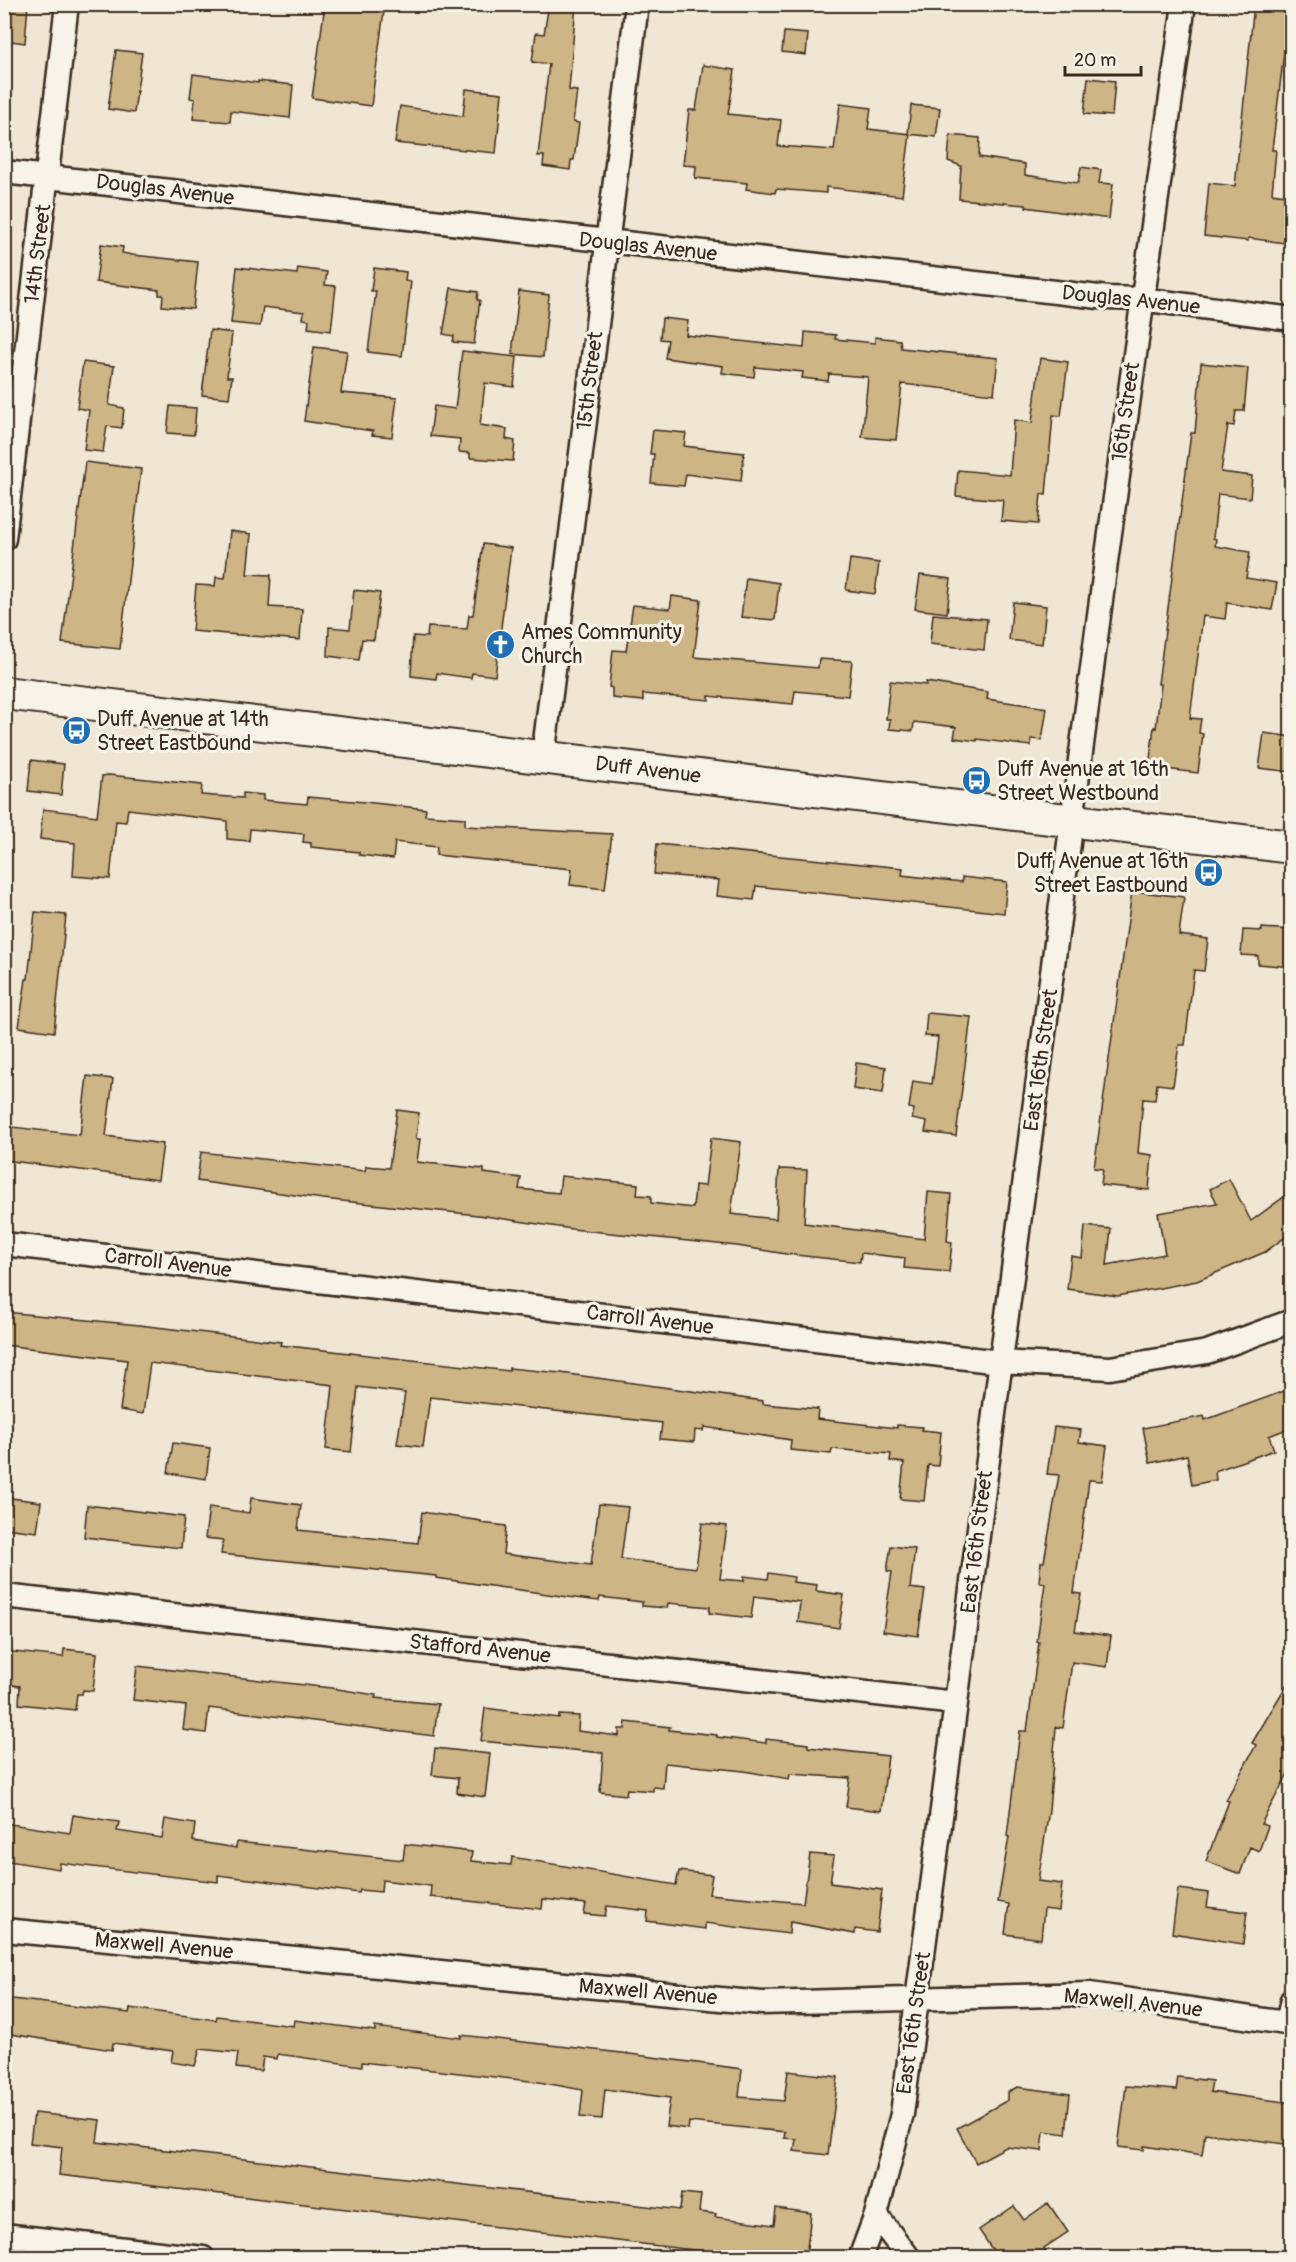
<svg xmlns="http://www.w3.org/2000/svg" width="1296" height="2262" viewBox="0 0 1296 2262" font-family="Pangolin,sans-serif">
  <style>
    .building { fill: #ceb585; stroke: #3b2a1e; stroke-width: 1.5 }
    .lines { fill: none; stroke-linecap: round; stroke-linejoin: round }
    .minor-casing { stroke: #3b2a1e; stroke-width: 27 }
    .secondary-casing { stroke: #3b2a1e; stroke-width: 36 }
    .minor { stroke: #f7f3e8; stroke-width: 22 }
    .secondary { stroke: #f7f3e8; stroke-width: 32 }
    .labels { text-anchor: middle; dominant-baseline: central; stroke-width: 6; stroke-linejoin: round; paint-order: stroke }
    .street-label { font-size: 21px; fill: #3b2a1e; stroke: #f7f3e8 }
    .poi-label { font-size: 21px; fill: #3b2a1e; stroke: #f7f3e8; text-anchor: start }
  </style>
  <rect width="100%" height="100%" fill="#efe7d4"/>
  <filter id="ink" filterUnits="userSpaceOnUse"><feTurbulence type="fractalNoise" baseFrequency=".0167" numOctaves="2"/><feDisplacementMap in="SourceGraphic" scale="12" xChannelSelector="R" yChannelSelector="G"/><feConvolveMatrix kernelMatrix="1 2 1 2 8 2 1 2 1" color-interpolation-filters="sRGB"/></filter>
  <g filter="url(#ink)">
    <path class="building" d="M4,4H28L25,43L4,40Z
      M325,4L384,11L371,106L312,98Z
      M549,4H576L569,90L577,91L573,122L579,123L574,160H571L570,170L543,166L544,156H538L549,64L532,62L536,33L544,34Z
      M1254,4H1290L1272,150H1276L1272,193L1292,196V244L1248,238V241L1204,236L1209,183L1235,186Z
      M784,32L808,34L806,55L782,52Z
      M116,50L142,53L134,113L108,109Z
      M703,65L735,70L728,114L781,120L778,146L834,150L840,104L871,108L868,129L910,134L902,196L826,187V193L776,189L775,193L746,189L747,183L695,178L696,166L683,165L689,110H696Z
      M193,74L258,83V81L293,85L290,118L231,111L230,122L193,119L195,99L190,98Z
      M1088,78L1115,81L1112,116L1084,114Z
      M466,89L502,93L496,153L395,143L400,106L463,116Z
      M911,105L940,108L936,137L908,134Z
      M950,135L980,138L979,157L1025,164V175L1078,183L1081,167L1101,170L1099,183L1113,184L1109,219L1026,207V205L959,199L961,166L948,161Z
      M101,244L123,247L122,253L133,255L198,262L193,309L162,306L163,295H159V290L96,282Z
      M237,267L297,274L298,268L327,272L325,285L336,286L331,331L308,328L309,320L303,319L304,312L263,307L260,326L231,323Z
      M374,268L406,272L405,281L411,282L402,356L368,352L376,291H371Z
      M451,288L478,292L477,300H480L474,344L453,342L454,336L443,334Z
      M519,291L549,295L543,357L512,354Z
      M662,318L688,321L686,335L740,341L804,348L805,332L836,335L835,339L875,343V337L900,340L901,348L998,358L994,394L902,384L896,440L862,437L868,377L829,374L828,381L802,378L803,372L755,367L754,377L722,373L723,366L665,358L668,340L660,339Z
      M210,330L232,333L227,377H232L229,398L202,395Z
      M314,347L347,351L341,393L397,398L392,437L372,435L373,431L304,421Z
      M462,351L517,357L514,387L485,383L480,425L507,429L506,439L515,441L513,461L470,458V453L459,452L460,439L430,436L434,406L455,409Z
      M1040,358L1068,362L1061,416L1053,415L1046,495L1041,494L1038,524L1001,521L1003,500L956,496L958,470L1010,475L1014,420L1032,423Z
      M83,362L114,366L109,405L124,408L122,428L107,426L103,452L84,450L89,410L77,408Z
      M1201,363L1248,368L1244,411H1236L1234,426L1228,425L1221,472L1252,476L1250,498L1218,494L1213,538L1216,539L1215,546L1250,552L1246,578L1277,583L1272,610L1227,603L1225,619L1203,616L1190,718L1201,719L1199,733L1203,734L1198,773L1149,767L1154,727L1156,728L1161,684H1158L1191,433H1195Z
      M170,406L196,408L194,435L167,433Z
      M653,430L686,433L684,446L744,453L741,481L686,474L684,486L651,483L654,454H650Z
      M85,462L141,469L120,649L62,643Z
      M230,531L251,534L247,574L271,575L269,607L302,609L300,640L192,631L196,585L215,586L216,577L225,578Z
      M483,544L511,548L495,676L472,673L471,678L437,673L436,679L411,676L413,636L427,637L428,627L467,629L469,615H473Z
      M850,559L879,563L875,594L846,590Z
      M920,575L951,579L947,613L915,609Z
      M746,578L779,583L775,620L741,617Z
      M354,590L380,593L374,640L362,639L359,660L328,656L329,627L350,629Z
      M672,596L701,600L694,657L818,668L819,659L852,661L848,696L795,691L793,704L709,696V700L643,694V701L612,698V688L609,687L613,650L626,651L633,605L670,609Z
      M1013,602L1046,606L1042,644L1009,640Z
      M933,614L987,619L984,650L930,644Z
      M890,681L926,685V682L988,692L987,699L1047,708L1042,740L1031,739V746L977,739V741L954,738L956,727L914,722L913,731L889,729L890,719H886Z
      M1264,733L1292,737V772L1259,768Z
      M31,760L64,764L61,795L28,791Z
      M109,775L202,785L201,795L243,798V793L263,795V800L307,804L308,797L365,802L426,809L425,815L465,818V826L612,834L605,889L570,885L572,869L436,855L437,847L395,842L393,859L359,855V852L311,847V843L303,842L304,834L250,829L249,841L227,839V821L128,809L126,822L116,821L110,879L73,876L75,843L40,839L43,809L97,816L102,776Z
      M657,844L903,868L902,875L962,882V877L1007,882L1004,913L756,886L754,900L717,896L719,880L654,874Z
      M1132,891L1184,897L1179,935L1208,939L1204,971L1194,970L1185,1045H1179L1173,1086L1157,1084L1155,1100L1143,1099L1138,1153L1152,1155L1149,1190L1101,1185L1103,1169L1094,1168Z
      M35,912L66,915L54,1032L19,1027L26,979H28Z
      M1262,928L1292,930V967L1258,964V956L1241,955L1243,930L1262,931Z
      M927,1013L971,1017L956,1136L925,1132L927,1122L912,1119L914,1109L909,1108L913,1081L932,1084L938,1037L925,1036Z
      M856,1063L886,1067L883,1093L853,1089Z
      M87,1076L113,1079L106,1136L163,1144L158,1180L4,1160V1126L80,1135Z
      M397,1110L419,1113L416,1139H420L417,1162L484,1169V1173L521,1178L519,1189L559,1193L561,1176L638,1184L637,1195L651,1196V1203L693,1208L695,1185L705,1186L711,1138L741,1142L731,1214L776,1219L779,1169L807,1170L804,1223L924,1239L928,1192L951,1194L947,1241L952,1242L949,1272L904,1268L905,1258L861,1253L860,1262L786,1254L737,1246L572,1229L478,1215L323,1199L197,1181L201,1152L365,1171L366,1166L389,1168Z
      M1229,1179L1251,1221L1292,1191V1232L1265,1252L1197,1281L1118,1296L1067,1289L1071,1256L1082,1258L1085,1226L1111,1229L1107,1265L1165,1254L1158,1213L1217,1203L1210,1189Z
      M4,1312L139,1325L281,1342L280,1345L509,1371V1368L561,1373L763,1401V1404L818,1409L817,1419L897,1428V1425L922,1427L921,1430L941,1432L938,1466L928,1465L924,1501L900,1499L904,1463L890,1461L891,1454L832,1449L831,1454L790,1450L791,1440L704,1427L703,1431L695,1430L694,1442L660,1439L662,1423L430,1397L423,1447L397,1444L405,1393L358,1387L351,1452L326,1449L333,1385L150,1363L143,1414L120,1410L127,1360L4,1345Z
      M1287,1390L1292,1402V1427L1269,1436L1274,1450L1215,1471L1216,1480L1192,1485L1187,1455L1150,1463L1143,1428L1204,1416L1205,1420Z
      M1054,1427L1081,1430L1079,1442L1107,1446L1102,1481L1089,1480L1074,1593L1081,1594L1075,1631L1111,1636L1107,1667L1072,1662L1063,1728L1056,1727L1049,1810L1038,1881L1062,1884L1059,1911L1044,1909L1041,1939L1005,1934L1009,1904L998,1902L1009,1837L1007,1836L1020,1731H1027L1039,1642H1037L1045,1583L1039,1582L1041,1562H1044L1059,1475L1047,1474Z
      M173,1443L210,1448L206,1479L168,1473Z
      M4,1497L41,1502L37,1532L4,1528Z
      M251,1498L301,1505L298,1530L418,1543L422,1512L481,1521V1523L506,1526L503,1554L591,1565L599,1504L628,1507L621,1559L696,1568L702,1523L727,1526L720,1579L744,1581V1576L768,1579L769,1573L794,1577L793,1582L817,1585L816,1591L844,1595L839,1628L798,1622L800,1602L754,1596L751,1618L709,1613L710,1607L668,1603L667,1608L642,1606V1602L600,1597L599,1601L575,1598L436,1578V1576L221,1554L223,1540L205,1538L209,1507L249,1513Z
      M87,1505L184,1517L181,1548L84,1537Z
      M891,1546L915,1549L910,1588L925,1590L918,1636L883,1631L892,1572L887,1571Z
      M64,1649L97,1653L93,1691L83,1690L82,1694H77L75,1710L19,1704L20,1686L4,1684V1651L63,1657Z
      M137,1666L331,1688L376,1695L375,1698L438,1704L434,1736L209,1708L206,1733L183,1730L186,1706L133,1700Z
      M1292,1676V1766L1261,1824L1268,1826L1259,1851L1250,1847L1240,1874L1206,1861L1229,1801L1226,1800L1256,1745L1252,1743Z
      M485,1708L559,1718V1715L579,1716L578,1731L619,1736V1729H625L626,1722L670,1727L669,1730L717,1735V1737L766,1743V1739L808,1744V1747L888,1756L881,1811L846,1807L850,1778L790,1774L789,1779L744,1771L665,1763L663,1788L653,1787V1791L627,1789L626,1795L600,1792L603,1753L481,1741Z
      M435,1748L490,1754L485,1797L457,1793L458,1778L432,1775Z
      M73,1815L119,1822L117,1831L162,1838L165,1819L195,1824L193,1841L236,1848L237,1842L403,1860L405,1844L472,1852L471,1861L511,1865L512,1857L676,1885L679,1871L712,1875L709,1894L803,1903L810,1854L834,1856L830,1883L882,1890L877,1932L855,1929V1934L790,1922L789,1934L705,1923V1929L647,1921L648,1911L607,1906L605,1916L584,1914L586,1904L543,1899L542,1909L430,1897L431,1886L382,1880L381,1892L360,1890L359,1893L218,1875V1882L60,1863L59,1869L8,1861L9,1857L4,1856V1823L70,1833Z
      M1178,1889L1209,1893L1207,1907L1247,1912L1243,1944L1172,1933Z
      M4,1998L129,2013L130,2008L216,2020L217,2016L293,2026L294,2020L375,2031V2027L461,2038V2035L622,2053L742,2069L739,2097L784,2101L788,2071L838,2077L828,2155L794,2151L796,2139L784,2138L785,2132L689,2122L688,2129L666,2126L670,2098L605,2089L602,2119L580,2117L583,2090L539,2082L362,2062V2066L278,2054L277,2059L263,2057L261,2071L236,2068L238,2053L200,2049L195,2066L171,2062L173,2051L113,2043L112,2050L4,2033Z
      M1178,2077L1212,2081L1210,2092L1292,2103V2145L1205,2133L1202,2155L1144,2146V2150L1118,2147L1126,2086L1176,2090Z
      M1017,2087L1070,2094L1066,2134L1044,2131L1042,2151L1006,2147L976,2163L957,2128L1008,2100V2092Z
      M34,2113L100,2120L97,2142L680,2210L682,2193L701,2195L699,2212L716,2214L715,2217L774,2225L776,2208L811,2213L806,2258H761L59,2175L62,2147L30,2143Z
      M1048,2203L1068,2232L1044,2248L1050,2258H998L979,2230L1014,2206L1024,2220Z"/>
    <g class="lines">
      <defs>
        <path id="minor" d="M4,172L1108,298L1141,299L1292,319
          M4,539L67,4
          M543,758L637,4
          M4,1244L1000,1362L1110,1368L1207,1352L1292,1321
          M4,1596L956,1703
          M4,1930L762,2003L1090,1994L1292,2024
          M1287,2023L1292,2000
          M876,2215L909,2258
          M4,2235L203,2258
          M860,2258L876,2215L902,2114L1106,562L1184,4"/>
        <path id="secondary" d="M4,693L1292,847"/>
      </defs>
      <use href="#minor" class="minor-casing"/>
      <use href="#secondary" class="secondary-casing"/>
      <use href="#minor" class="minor"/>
      <use href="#secondary" class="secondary"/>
    </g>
  </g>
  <defs>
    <symbol id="church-disc" viewBox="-11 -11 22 22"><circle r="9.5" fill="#1f6fb2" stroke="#f7f3e8"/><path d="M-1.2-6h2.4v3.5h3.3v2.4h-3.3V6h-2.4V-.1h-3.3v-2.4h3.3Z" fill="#fff"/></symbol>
    <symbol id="bus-disc" viewBox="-11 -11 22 22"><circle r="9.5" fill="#1f6fb2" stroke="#f7f3e8"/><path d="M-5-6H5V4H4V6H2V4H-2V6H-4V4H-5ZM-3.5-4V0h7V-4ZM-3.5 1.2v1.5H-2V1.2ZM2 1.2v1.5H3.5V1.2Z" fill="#fff"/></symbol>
  </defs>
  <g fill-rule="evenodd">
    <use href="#church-disc" x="484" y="628" width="33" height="33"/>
    <use href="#bus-disc" x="60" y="714" width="33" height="33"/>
    <use href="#bus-disc" x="960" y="764" width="33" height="33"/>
    <use href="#bus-disc" x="1192" y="856" width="33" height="33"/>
  </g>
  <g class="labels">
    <g class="street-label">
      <text transform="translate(165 190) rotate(7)">Douglas Avenue</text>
      <text transform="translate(648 247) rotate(6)">Douglas Avenue</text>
      <text transform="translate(38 254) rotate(-83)">14th Street</text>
      <text transform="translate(1131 300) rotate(6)">Douglas Avenue</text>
      <text transform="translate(590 381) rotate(-83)">15th Street</text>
      <text transform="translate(1126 412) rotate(-82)">16th Street</text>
      <text transform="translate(648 770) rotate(7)">Duff Avenue</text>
      <text transform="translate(1041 1060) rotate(-82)">East 16th Street</text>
      <text transform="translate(168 1263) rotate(7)">Carroll Avenue</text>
      <text transform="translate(650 1320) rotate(7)">Carroll Avenue</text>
      <text transform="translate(977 1542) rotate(-83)">East 16th Street</text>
      <text transform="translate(480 1649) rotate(6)">Stafford Avenue</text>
      <text transform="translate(164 1946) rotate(5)">Maxwell Avenue</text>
      <text transform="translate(648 1992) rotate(5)">Maxwell Avenue</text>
      <text transform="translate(1133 2003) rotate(6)">Maxwell Avenue</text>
      <text transform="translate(914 2023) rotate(-82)">East 16th Street</text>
    </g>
    <g class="poi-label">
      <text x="521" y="632">Ames Community<tspan x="521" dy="24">Church</tspan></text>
      <text x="97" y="719">Duff Avenue at 14th<tspan x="97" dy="24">Street Eastbound</tspan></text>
      <text x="997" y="769">Duff Avenue at 16th<tspan x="997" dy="24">Street Westbound</tspan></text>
      <text x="1188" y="861" text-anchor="end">Duff Avenue at 16th<tspan x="1188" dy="24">Street Eastbound</tspan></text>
    </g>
  </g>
  <rect width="1296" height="2262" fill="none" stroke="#f7f3e8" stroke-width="24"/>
  <rect x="12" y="12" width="1272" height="2238" fill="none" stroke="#3b2a1e" stroke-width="2" filter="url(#ink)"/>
  <path d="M1065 66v9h76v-9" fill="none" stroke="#3b2a1e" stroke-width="3"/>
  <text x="1074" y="66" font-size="18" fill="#3b2a1e" stroke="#f7f3e8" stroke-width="4.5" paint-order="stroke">20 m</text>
</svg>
